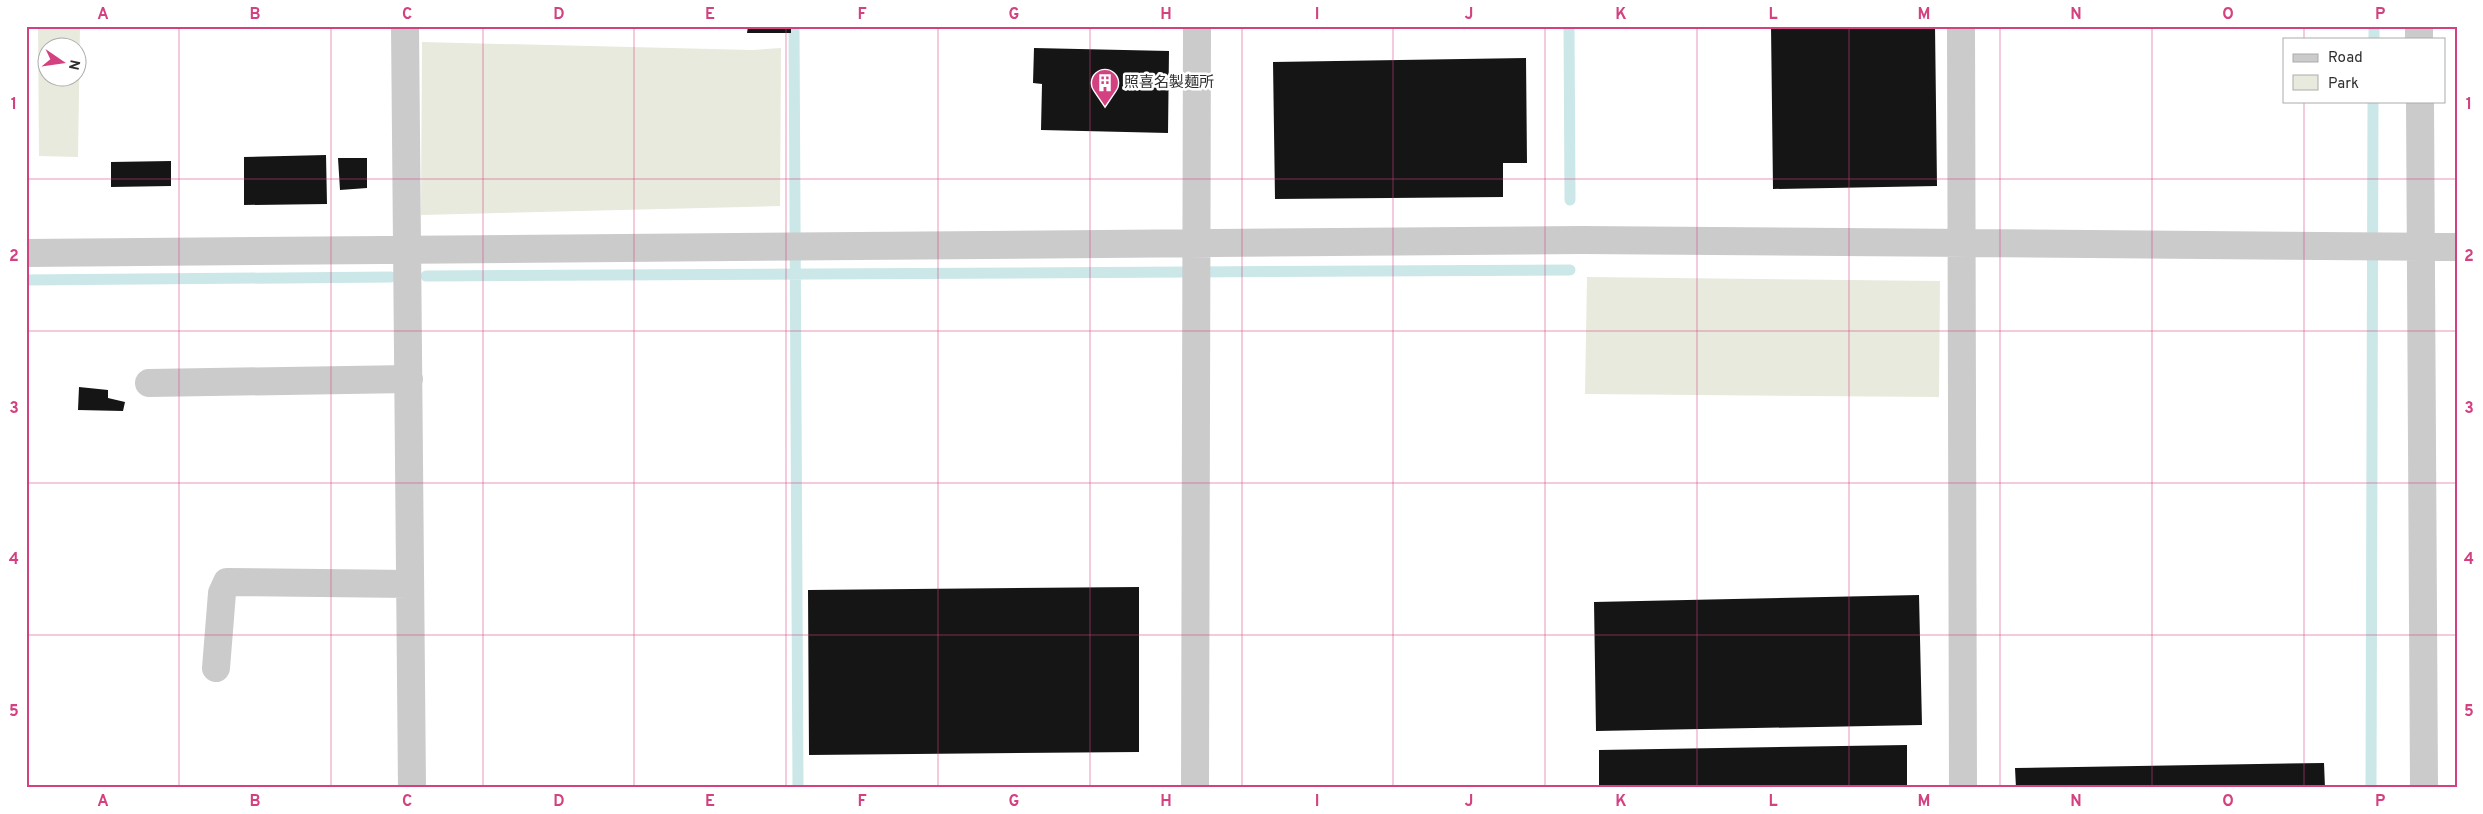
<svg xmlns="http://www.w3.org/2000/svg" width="2483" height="814" viewBox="0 0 2483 814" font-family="Overpass,'Noto Sans JP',sans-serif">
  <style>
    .green { fill: #e8eadd; fill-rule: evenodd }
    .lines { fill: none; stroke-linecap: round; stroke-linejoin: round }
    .stream { stroke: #cbe7e8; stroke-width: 11 }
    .building { fill: #151515 }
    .minor { stroke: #cbcbcb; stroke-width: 28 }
    .grid { fill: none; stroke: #d34181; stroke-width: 1; stroke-opacity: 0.55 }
    .labels { text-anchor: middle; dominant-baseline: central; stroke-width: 5; stroke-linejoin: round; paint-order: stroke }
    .poi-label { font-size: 15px; fill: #2e2e2e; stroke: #fff; text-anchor: start }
    .neatline { fill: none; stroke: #d34181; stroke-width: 2 }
    .grid-label { font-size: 16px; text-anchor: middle; font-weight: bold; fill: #d34181 }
  </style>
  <rect width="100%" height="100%" fill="#fff"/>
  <path class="green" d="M38,26H80L78,157L39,156ZM48,48H78V78H48Z
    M422,42L752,50L781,48L780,206L421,215Z
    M1587,277L1940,281L1939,397L1585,394Z"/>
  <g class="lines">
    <path class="stream" d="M794,26L798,788
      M1569,26L1570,200
      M2374,39V26
      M426,276L1570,270
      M26,280L391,277
      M2371,788L2373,101"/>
  </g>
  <path class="building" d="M748,26H791V33H747Z
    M1771,26H1935L1937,186L1773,189Z
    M1034,48L1169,51L1168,133L1041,130L1042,84L1033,83Z
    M1526,58L1527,163H1503V197L1275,199L1273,62Z
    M326,155L327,204L244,205V157Z
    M338,158H367V188L340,190Z
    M171,161V186L111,187V162Z
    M79,387L108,390V398L125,402L123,411L78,410Z
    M1139,587V752L809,755L808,590Z
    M1919,595L1922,725L1596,731L1594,602Z
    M1907,745V788H1599V750Z
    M2324,763L2325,788H2016L2015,768Z"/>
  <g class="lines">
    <path class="minor" d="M405,26L412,788
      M1961,26L1963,788
      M2419,26V39
      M2420,101L2424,788
      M26,253L1581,240L2457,247
      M149,383L409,379
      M216,668L222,593L227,582L410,584
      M1195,788L1197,26"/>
  </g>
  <path class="grid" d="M179,26V788M331,26V788M483,26V788M634,26V788M786,26V788M938,26V788M1090,26V788M1242,26V788M1393,26V788M1545,26V788M1697,26V788M1849,26V788M2000,26V788M2152,26V788M2304,26V39M2304,101V788M26,179H2457M26,331H2457M26,483H2457M26,635H2457"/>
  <defs>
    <symbol id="building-pin" viewBox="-11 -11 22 30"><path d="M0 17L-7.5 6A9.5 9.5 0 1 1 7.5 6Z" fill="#d34181" stroke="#fff"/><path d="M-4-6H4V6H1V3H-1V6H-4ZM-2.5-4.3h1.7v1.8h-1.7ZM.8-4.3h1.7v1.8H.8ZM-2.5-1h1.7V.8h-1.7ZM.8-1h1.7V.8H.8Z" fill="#fff"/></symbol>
  </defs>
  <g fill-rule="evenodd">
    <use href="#building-pin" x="1089" y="67" width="32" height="43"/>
  </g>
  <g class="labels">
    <g class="poi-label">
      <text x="1124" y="83">照喜名製麺所</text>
    </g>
  </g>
  <rect width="2483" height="814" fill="none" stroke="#ffffff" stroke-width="55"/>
  <rect x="2283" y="38" width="162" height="65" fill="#ffffff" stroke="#ababab"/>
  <rect x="2293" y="54" width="25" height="8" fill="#cbcbcb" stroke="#ababab"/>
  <text x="2328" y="62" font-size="15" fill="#2e2e2e">Road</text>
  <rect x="2293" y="75" width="25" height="15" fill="#e8eadd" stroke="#ababab"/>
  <text x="2328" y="88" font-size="15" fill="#2e2e2e">Park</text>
  <g transform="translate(62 62) rotate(103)"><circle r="24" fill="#ffffff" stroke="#ababab"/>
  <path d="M0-4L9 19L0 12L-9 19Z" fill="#d34181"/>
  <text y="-8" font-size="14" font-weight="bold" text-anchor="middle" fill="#2e2e2e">N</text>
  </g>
  <rect x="28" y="28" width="2428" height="758" class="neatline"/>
  <g class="grid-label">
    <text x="103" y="19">A</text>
    <text x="255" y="19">B</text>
    <text x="407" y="19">C</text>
    <text x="559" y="19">D</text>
    <text x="710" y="19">E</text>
    <text x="862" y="19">F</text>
    <text x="1014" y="19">G</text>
    <text x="1166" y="19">H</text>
    <text x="1317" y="19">I</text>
    <text x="1469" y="19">J</text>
    <text x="1621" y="19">K</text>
    <text x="1773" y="19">L</text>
    <text x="1924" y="19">M</text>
    <text x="2076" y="19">N</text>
    <text x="2228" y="19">O</text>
    <text x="2380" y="19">P</text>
    <text x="14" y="109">1</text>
    <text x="2469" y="109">1</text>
    <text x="14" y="261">2</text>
    <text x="2469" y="261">2</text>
    <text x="14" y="413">3</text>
    <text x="2469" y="413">3</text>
    <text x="14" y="564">4</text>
    <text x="2469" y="564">4</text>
    <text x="14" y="716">5</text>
    <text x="2469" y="716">5</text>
    <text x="103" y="806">A</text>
    <text x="255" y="806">B</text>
    <text x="407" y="806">C</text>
    <text x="559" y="806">D</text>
    <text x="710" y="806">E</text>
    <text x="862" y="806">F</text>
    <text x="1014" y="806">G</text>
    <text x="1166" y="806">H</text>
    <text x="1317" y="806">I</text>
    <text x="1469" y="806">J</text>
    <text x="1621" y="806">K</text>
    <text x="1773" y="806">L</text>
    <text x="1924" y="806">M</text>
    <text x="2076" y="806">N</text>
    <text x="2228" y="806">O</text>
    <text x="2380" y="806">P</text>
  </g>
</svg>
